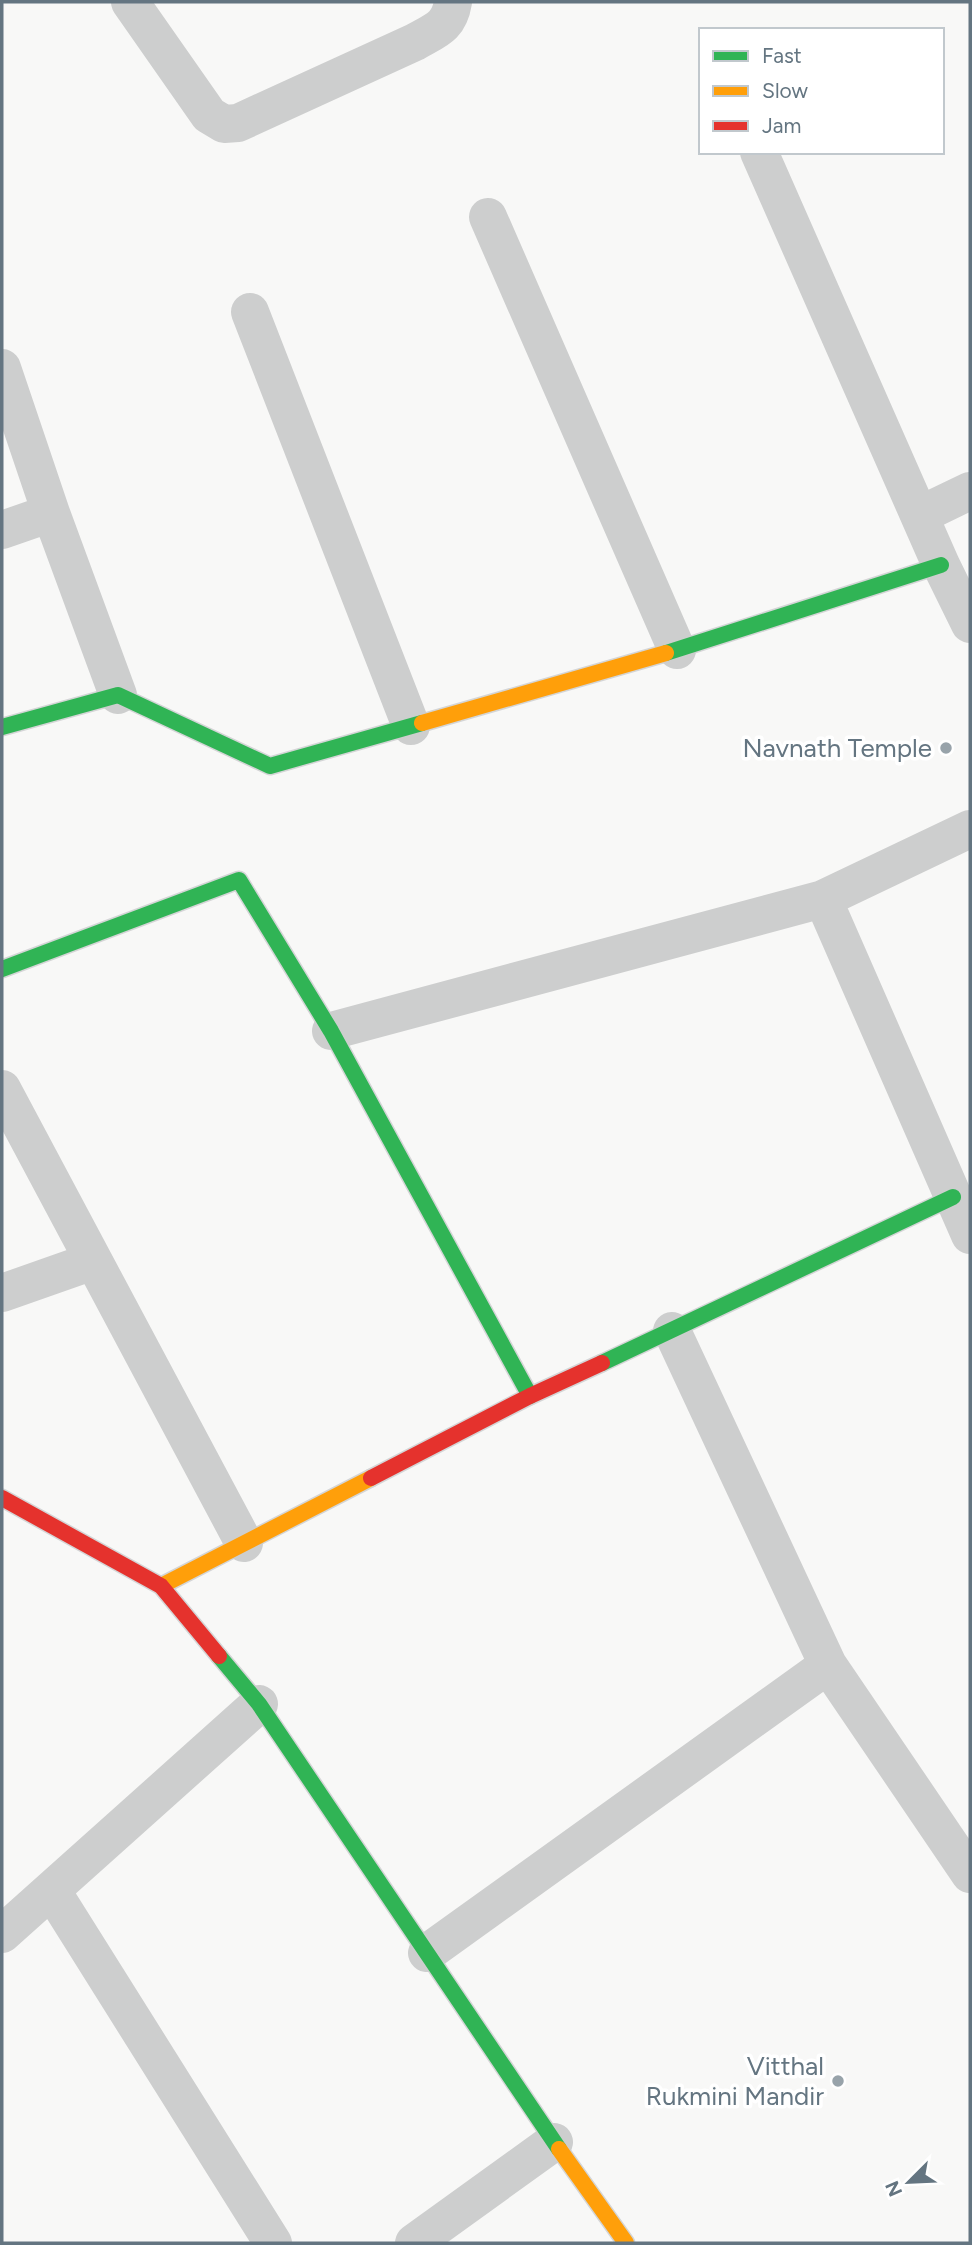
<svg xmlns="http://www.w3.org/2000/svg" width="972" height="2245" viewBox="0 0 972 2245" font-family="Figtree,sans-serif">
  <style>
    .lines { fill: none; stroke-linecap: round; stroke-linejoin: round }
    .fast-casing { stroke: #d4d5d6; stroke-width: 19 }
    .slow-casing { stroke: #d4d5d6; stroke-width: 19 }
    .jam-casing { stroke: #d4d5d6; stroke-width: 19 }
    .street { stroke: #cdcece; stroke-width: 38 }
    .fast { stroke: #30b455; stroke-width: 16 }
    .slow { stroke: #ff9f0a; stroke-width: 16 }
    .jam { stroke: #e5322d; stroke-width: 16 }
    .poi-dot { fill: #98a3aa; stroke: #fff; stroke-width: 2.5 }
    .labels { text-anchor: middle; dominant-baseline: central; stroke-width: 7; stroke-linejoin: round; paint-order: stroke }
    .poi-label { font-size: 26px; fill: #647581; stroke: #fff; text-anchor: end }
  </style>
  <rect width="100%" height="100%" fill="#f8f8f7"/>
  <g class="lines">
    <defs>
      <path id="fast" d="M666,653L941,565
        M2,727L118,695L270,766L422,723
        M2,969L239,880L331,1031L530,1396
        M602,1363L953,1197
        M219,1656L259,1704L559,2149"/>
      <path id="slow" d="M422,723L666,653
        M161,1586L371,1478
        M559,2149L626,2243"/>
      <path id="jam" d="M371,1478L530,1396L602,1363
        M2,1498L161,1586L219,1656"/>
    </defs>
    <use href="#fast" class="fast-casing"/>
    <use href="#slow" class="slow-casing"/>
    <use href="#jam" class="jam-casing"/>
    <path class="street" d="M130,2L209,115L224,124L238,123L415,42C436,30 449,27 453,2
      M759,152L941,565L970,624
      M488,217L677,650
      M250,312L411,726
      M2,368L51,513L118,695
      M920,515L970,491
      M2,530L51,513
      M823,899L970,1235
      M331,1031L823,899L970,829
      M2,1089L244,1543
      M2,1293L93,1261
      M672,1331L828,1665L970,1874
      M52,1891L273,2243
      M2,1934L259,1704
      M427,1953L828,1665
      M414,2243L554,2142"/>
    <use href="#fast" class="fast"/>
    <use href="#slow" class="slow"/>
    <use href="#jam" class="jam"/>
  </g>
  <g class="poi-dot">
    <circle cx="946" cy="748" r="7"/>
    <circle cx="838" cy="2081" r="7"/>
  </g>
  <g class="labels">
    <g class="poi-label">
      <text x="932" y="748">Navnath Temple</text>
      <text x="824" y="2066">Vitthal<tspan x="824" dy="30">Rukmini Mandir</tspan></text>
    </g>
  </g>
  <rect width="972" height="2245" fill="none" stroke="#647581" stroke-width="7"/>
  <rect x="699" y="28" width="245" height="126" fill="#ffffff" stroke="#c1c8cd" stroke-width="2"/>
  <rect x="713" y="51" width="35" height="10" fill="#30b455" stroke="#c1c8cd" stroke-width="2"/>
  <text x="762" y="63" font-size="21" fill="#647581">Fast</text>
  <rect x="713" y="86" width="35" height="10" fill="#ff9f0a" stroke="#c1c8cd" stroke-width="2"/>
  <text x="762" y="98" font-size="21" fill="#647581">Slow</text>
  <rect x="713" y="121" width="35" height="10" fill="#e5322d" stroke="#c1c8cd" stroke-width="2"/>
  <text x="762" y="133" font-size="21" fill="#647581">Jam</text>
  <g transform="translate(909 2182) rotate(246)" stroke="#ffffff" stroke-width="5" paint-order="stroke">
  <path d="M0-5L12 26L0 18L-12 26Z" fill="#647581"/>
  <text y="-10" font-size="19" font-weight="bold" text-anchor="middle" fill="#647581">N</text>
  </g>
</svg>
